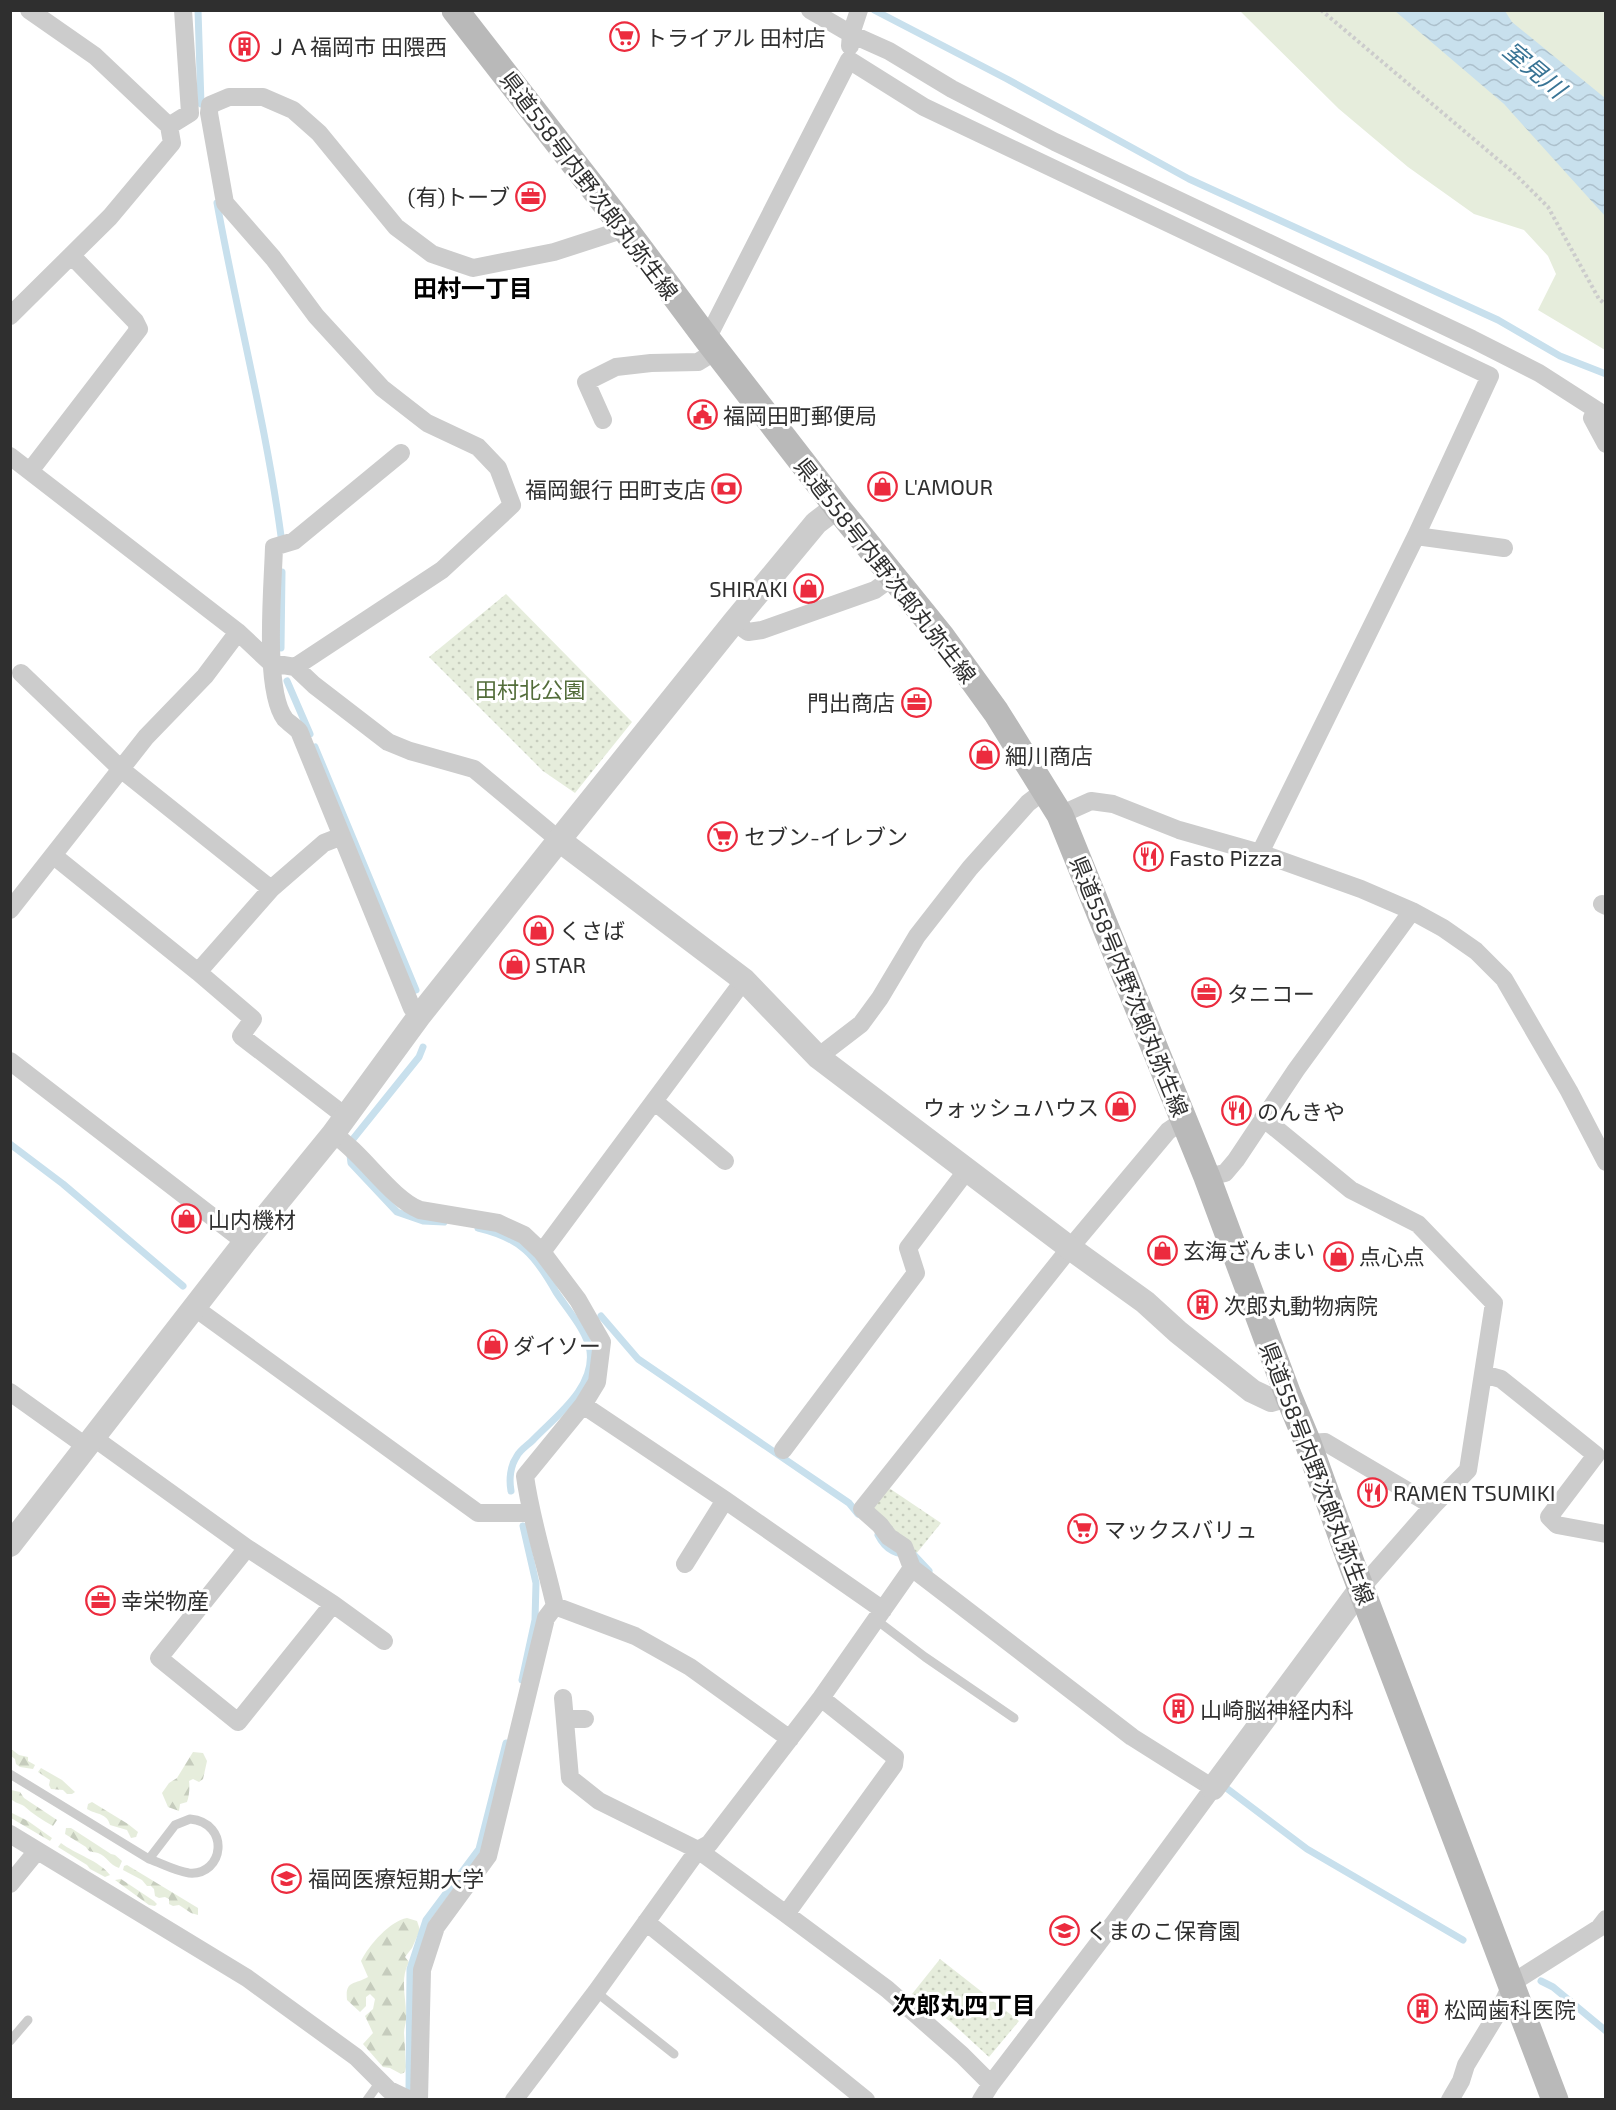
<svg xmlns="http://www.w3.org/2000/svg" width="1616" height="2110" viewBox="0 0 1616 2110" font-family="'Exo 2','Noto Sans JP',sans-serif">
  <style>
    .grass { fill: #e6eddc }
    .forest { fill: url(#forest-firs) }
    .park { fill: url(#park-dots) }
    .water { fill: url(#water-waves) }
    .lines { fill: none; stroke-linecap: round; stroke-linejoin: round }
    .stream { stroke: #c8e0ed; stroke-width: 7 }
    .path { stroke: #ccc; stroke-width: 4; stroke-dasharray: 3 3; stroke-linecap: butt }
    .service { stroke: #ccc; stroke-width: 9 }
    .minor { stroke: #ccc; stroke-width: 18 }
    .tertiary { stroke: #ccc; stroke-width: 24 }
    .secondary { stroke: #b9b9b9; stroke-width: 27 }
    .labels { text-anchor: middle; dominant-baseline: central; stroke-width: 6; stroke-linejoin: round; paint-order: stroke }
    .poi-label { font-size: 22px; fill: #2f2f2f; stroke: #fff; text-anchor: start }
    .street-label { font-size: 22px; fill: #2f2f2f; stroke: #fff }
    .park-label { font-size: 22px; fill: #536d3a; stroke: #fff }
    .water-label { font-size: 24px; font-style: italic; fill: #397495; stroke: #fff }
    .neighbourhood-label { font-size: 24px; font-weight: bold; fill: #000; stroke: #fff }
  </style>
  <defs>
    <pattern id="forest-firs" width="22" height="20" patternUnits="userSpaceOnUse" patternTransform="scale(1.5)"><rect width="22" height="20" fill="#e6eddc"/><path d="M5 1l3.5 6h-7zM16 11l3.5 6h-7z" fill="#c6ccbd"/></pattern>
    <pattern id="park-dots" width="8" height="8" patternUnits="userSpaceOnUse" patternTransform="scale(1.5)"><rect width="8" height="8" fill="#e6eddc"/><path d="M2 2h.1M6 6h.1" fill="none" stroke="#c6ccbd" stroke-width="1.8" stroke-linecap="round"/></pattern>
    <pattern id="water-waves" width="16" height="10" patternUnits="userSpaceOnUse" patternTransform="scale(1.5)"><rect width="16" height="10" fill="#c8e0ed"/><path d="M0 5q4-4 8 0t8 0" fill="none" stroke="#acc0cc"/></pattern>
  </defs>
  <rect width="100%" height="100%" fill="#fff"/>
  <path class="grass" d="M1240,11H1410L1605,203V350L1538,310L1556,274L1548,256L1524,230L1474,214L1408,167L1339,109Z
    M1493,11H1605V112Z"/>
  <path class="forest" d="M11,1749L19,1755L28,1757V1761L35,1765L33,1769L20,1767L16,1764L15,1759L11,1756Z
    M193,1752L203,1753L207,1761L203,1779L199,1782L193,1779L189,1781C190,1787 189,1797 187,1802L180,1804L179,1811L168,1807L162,1793L169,1783L177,1778Z
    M41,1768L62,1780L75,1792L72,1794H67L63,1790L51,1789L49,1785L50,1780L38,1772Z
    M11,1790L20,1792L24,1798L57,1820L53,1826C42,1820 33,1814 24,1806C19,1803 15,1803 11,1799Z
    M92,1802L128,1824L138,1832L136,1837L131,1838L127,1830L110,1825C107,1813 97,1815 87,1809L88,1804Z
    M10,1812L28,1821L52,1838L50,1841L11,1818Z
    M66,1828H71L111,1854L115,1855L122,1861L119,1868C109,1865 107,1856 98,1853C92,1851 90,1854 86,1847L65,1834Z
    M61,1843C75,1854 100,1861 110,1875L105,1877L90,1869L87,1865L58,1847Z
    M127,1865L198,1908V1915L191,1913L179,1905L173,1906L169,1904V1899L165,1897L159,1898L155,1896L154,1889L151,1886H147L142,1880L123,1870L124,1866Z
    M121,1879L154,1901L157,1904L155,1906L149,1905L115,1880Z
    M407,1918L417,1921L420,1930L412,1948L405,1957L409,1962C399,1980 407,1999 406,2019C406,2023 404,2028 404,2033C405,2044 405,2055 406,2067L405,2072L401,2074L390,2068L383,2067L363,2044L373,2033L365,2016L373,2009L375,1999L370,1994L366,1997V2006L360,2012L347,2000C345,1980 354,1985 368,1977L361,1961C369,1945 390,1921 407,1918Z"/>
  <path class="park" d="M506,594L632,722L575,793L543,771L429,657Z
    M889,1488L941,1523L916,1554L871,1511Z
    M940,1959L1019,2021L989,2057L951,2022L912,1994Z"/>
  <path class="water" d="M1395,11H1505L1512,22L1605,98V216L1504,104Z"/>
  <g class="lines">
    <path class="stream" d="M198,10L201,104
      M874,10L1007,79L1189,179L1498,320L1560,356L1606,374
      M217,203C237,314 266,424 281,536
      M281,648L282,572
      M287,681L310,734
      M315,747L416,990
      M353,1139L419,1057L423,1047
      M10,1144L63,1184L183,1286
      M350,1155L351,1163L397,1212L423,1221L444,1222
      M478,1228C521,1238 535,1255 556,1292C567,1309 587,1331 590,1351C595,1388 556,1416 533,1440C528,1445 520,1450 517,1456C510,1466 509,1480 511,1491
      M601,1316L638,1359L849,1503L858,1514
      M878,1535C886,1551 897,1555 914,1555L929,1571
      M522,1680L535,1620L536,1583L523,1526
      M1221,1784L1307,1849L1463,1940
      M1541,1981L1553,1987L1606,2031
      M409,2091L410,1969L426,1920L479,1849L506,1743"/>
    <path class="path" d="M1321,10L1515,174L1548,207L1599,299L1606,305"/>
    <path class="service" d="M875,1619L925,1657L1014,1718
      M10,1774L149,1859
      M190,1819C231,1823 224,1876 189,1873C175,1871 161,1863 149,1859L175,1825Z
      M596,1992L674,2054
      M10,2041L28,2020
      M367,2100L380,2082"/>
    <path class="minor" d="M29,10L95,56L169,126L190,113L183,10
      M810,10L851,34L889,51L952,89L1055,142L1472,339L1539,373L1606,416
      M850,46L851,34L859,10
      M10,316L110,217L172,143L169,126
      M707,339L849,60L924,107L1490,376L1416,536L1260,853
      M1596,410L1592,418L1606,444
      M603,420L586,382L616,367L651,363L698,362L716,351
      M401,453L294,541L274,547C273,585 263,690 285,719C289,723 295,727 299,731L412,1008L420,1015
      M10,456L238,632L271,663L295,667L314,685L388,742L410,751L474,769L559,840
      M30,471L139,329L135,321L72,256
      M1416,536L1504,548
      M734,622L748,632L762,630L875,590L893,577
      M295,667L442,570L512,505L498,468L478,447L427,423L382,388L316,316L273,258L225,203L209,113L210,105L229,97H263L293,110L319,133L396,227L432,254L473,268L554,252L625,229
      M21,673L122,770L271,889
      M1060,815L1091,801L1113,804L1179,830L1260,853L1361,889L1412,911L1443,928L1476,951L1504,979L1569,1091L1606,1162
      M342,836L324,843L271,889L198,972L253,1019L241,1036L345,1116
      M54,856L198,972
      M1602,904L1606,906
      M10,910L146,737L205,676L238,632
      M818,1057L861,1024L880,998L917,936L970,868L1028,803L1045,790
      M10,1061L245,1242
      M654,1101L725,1161
      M1263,1118L1351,1190L1418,1224L1494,1303L1468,1470L1433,1506L1362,1587
      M333,1134C363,1153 391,1199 420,1210L498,1223L524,1235L542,1252L578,1300L602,1342L597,1382L583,1405L525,1476C531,1520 545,1562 555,1606L546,1618L488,1856L436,1927L422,1970L419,2100
      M1207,1177L1225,1173L1236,1160L1296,1070L1412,911
      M542,1252L744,980
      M195,1308L478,1513H530
      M1483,1374L1501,1379L1596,1455L1549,1517L1557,1525L1606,1534
      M10,1392L87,1447
      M583,1405L725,1500L883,1610
      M94,1438L247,1548L333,1604L384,1641
      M1308,1443L1325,1442L1433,1506
      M783,1450L916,1273L908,1248L967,1170
      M247,1548L159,1658L238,1722L333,1604
      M685,1564L725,1500
      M912,1568L1132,1737L1213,1788L1116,1920L991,2084L981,2100
      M555,1606L635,1636L690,1667L790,1739
      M563,1698L570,1778L599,1801L698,1850L786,1914L894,1765L895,1757L821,1698
      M566,1719H585
      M10,1834L247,1978L356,2057L389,2090L410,2100
      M10,1884L37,1851
      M786,1914L887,1989L962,2055L991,2084
      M646,1922L866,2100
      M514,2100L596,1992L698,1850L709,1844L821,1698L912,1568L904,1547L889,1537L880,1525L862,1509L1070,1248L1168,1131L1184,1120
      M1450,2100L1461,2081L1466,2065L1500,2009L1512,1983L1599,1928L1606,1919"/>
    <path class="tertiary" d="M559,840L744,980L818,1057L1070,1248L1145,1302L1178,1332L1252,1391L1271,1400L1288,1395
      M10,1545L245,1242L333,1134L420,1015L559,840L734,622L816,523L837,507
      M1213,1788L1362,1587"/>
    <path class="secondary" d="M455,10L625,229L707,339L837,507L941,636L996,712L1060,815L1207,1177L1288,1395L1308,1443L1349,1557L1555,2100"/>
  </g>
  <defs>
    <symbol id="supermarket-ring" viewBox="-11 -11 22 22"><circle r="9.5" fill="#fff" stroke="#ec2b3e" stroke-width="1.5"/><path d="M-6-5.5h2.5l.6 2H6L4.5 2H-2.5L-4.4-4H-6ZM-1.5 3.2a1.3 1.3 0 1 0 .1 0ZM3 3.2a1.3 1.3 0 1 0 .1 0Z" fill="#ec2b3e"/></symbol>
    <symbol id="building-ring" viewBox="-11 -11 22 22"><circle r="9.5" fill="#fff" stroke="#ec2b3e" stroke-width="1.5"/><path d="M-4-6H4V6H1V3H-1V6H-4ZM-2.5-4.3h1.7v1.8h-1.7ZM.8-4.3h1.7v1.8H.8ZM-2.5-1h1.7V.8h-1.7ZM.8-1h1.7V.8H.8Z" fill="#ec2b3e"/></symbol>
    <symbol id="office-ring" viewBox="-11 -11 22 22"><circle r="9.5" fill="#fff" stroke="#ec2b3e" stroke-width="1.5"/><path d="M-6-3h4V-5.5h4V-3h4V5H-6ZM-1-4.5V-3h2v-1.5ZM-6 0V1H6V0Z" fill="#ec2b3e"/></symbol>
    <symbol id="civic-ring" viewBox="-11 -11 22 22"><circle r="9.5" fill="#fff" stroke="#ec2b3e" stroke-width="1.5"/><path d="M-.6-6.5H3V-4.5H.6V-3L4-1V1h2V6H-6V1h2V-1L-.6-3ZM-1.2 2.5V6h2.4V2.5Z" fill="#ec2b3e"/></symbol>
    <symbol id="shop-ring" viewBox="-11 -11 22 22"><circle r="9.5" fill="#fff" stroke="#ec2b3e" stroke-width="1.5"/><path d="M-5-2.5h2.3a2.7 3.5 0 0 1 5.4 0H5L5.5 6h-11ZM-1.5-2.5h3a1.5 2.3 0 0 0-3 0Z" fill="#ec2b3e"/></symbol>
    <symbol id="bank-ring" viewBox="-11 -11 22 22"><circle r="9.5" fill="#fff" stroke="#ec2b3e" stroke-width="1.5"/><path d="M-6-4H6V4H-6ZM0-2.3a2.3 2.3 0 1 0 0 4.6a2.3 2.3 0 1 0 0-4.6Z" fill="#ec2b3e"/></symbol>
    <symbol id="restaurant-ring" viewBox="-11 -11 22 22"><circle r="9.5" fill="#fff" stroke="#ec2b3e" stroke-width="1.5"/><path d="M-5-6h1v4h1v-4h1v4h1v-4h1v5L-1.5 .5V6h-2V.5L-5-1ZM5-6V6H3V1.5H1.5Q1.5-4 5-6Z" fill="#ec2b3e"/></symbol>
    <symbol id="university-ring" viewBox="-11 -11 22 22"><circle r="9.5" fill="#fff" stroke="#ec2b3e" stroke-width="1.5"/><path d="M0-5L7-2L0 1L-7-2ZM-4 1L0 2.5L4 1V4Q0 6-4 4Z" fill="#ec2b3e"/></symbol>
    <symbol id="school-ring" viewBox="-11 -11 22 22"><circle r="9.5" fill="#fff" stroke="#ec2b3e" stroke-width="1.5"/><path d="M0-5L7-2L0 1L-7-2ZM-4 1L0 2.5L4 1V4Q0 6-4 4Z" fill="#ec2b3e"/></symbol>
  </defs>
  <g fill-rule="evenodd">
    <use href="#supermarket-ring" x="608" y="20" width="33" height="33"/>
    <use href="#building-ring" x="228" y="30" width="33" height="33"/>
    <use href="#office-ring" x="514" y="180" width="33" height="33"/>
    <use href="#civic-ring" x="686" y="398" width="33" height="33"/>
    <use href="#shop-ring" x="866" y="470" width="33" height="33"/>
    <use href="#bank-ring" x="710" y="472" width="33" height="33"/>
    <use href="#shop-ring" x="792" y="572" width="33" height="33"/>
    <use href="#office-ring" x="900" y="686" width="33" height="33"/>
    <use href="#shop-ring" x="968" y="738" width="33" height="33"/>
    <use href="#supermarket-ring" x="706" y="820" width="33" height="33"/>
    <use href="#restaurant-ring" x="1132" y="840" width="33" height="33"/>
    <use href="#shop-ring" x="522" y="914" width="33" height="33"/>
    <use href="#shop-ring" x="498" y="948" width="33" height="33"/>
    <use href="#office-ring" x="1190" y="976" width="33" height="33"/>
    <use href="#shop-ring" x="1104" y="1090" width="33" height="33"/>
    <use href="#restaurant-ring" x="1220" y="1094" width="33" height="33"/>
    <use href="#shop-ring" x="170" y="1202" width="33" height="33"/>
    <use href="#shop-ring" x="1146" y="1234" width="33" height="33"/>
    <use href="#shop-ring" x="1322" y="1240" width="33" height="33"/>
    <use href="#building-ring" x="1186" y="1288" width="33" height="33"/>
    <use href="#shop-ring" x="476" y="1328" width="33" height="33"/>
    <use href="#restaurant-ring" x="1356" y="1476" width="33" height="33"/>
    <use href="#supermarket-ring" x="1066" y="1512" width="33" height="33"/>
    <use href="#office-ring" x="84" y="1584" width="33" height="33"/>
    <use href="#building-ring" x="1162" y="1692" width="33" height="33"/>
    <use href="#university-ring" x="270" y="1862" width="33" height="33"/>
    <use href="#school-ring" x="1048" y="1914" width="33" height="33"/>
    <use href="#building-ring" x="1406" y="1992" width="33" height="33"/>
  </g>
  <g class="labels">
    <g class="poi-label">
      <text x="645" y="37">トライアル 田村店</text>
      <text x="266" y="46">ＪＡ福岡市 田隈西</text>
      <text x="510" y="196" text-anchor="end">(有)トーブ</text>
      <text x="723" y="415">福岡田町郵便局</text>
      <text x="904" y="486">L'AMOUR</text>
      <text x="706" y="489" text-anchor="end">福岡銀行 田町支店</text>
      <text x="788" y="588" text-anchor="end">SHIRAKI</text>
      <text x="895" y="702" text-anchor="end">門出商店</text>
      <text x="1005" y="755">細川商店</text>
      <text x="744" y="836">セブン-イレブン</text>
      <text x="1169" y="857">Fasto Pizza</text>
      <text x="559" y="930">くさば</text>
      <text x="535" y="964">STAR</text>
      <text x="1227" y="993">タニコー</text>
      <text x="1099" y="1107" text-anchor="end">ウォッシュハウス</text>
      <text x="1257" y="1111">のんきや</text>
      <text x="208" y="1219">山内機材</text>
      <text x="1183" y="1250">玄海ざんまい</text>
      <text x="1359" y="1256">点心点</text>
      <text x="1224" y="1305">次郎丸動物病院</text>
      <text x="513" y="1345">ダイソー</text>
      <text x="1393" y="1492">RAMEN TSUMIKI</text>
      <text x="1104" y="1529">マックスバリュ</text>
      <text x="121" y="1600">幸栄物産</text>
      <text x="1200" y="1709">山崎脳神経内科</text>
      <text x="308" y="1878">福岡医療短期大学</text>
      <text x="1086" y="1930">くまのこ保育園</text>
      <text x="1444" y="2009">松岡歯科医院</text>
    </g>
    <g class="street-label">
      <text transform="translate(590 185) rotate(53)">県道558号内野次郎丸弥生線</text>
      <text transform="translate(886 570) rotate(52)">県道558号内野次郎丸弥生線</text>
      <text transform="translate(1130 986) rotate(68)">県道558号内野次郎丸弥生線</text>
      <text transform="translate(1318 1473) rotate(69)">県道558号内野次郎丸弥生線</text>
    </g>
    <g class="park-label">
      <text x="530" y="689">田村北公園</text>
    </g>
    <g class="water-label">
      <text transform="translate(1535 69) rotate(40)">室見川</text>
    </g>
    <g class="neighbourhood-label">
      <text x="473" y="287">田村一丁目</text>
      <text x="964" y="2004">次郎丸四丁目</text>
    </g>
  </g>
  <rect width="1616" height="2110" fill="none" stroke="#2f2f2f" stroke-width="24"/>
</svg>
